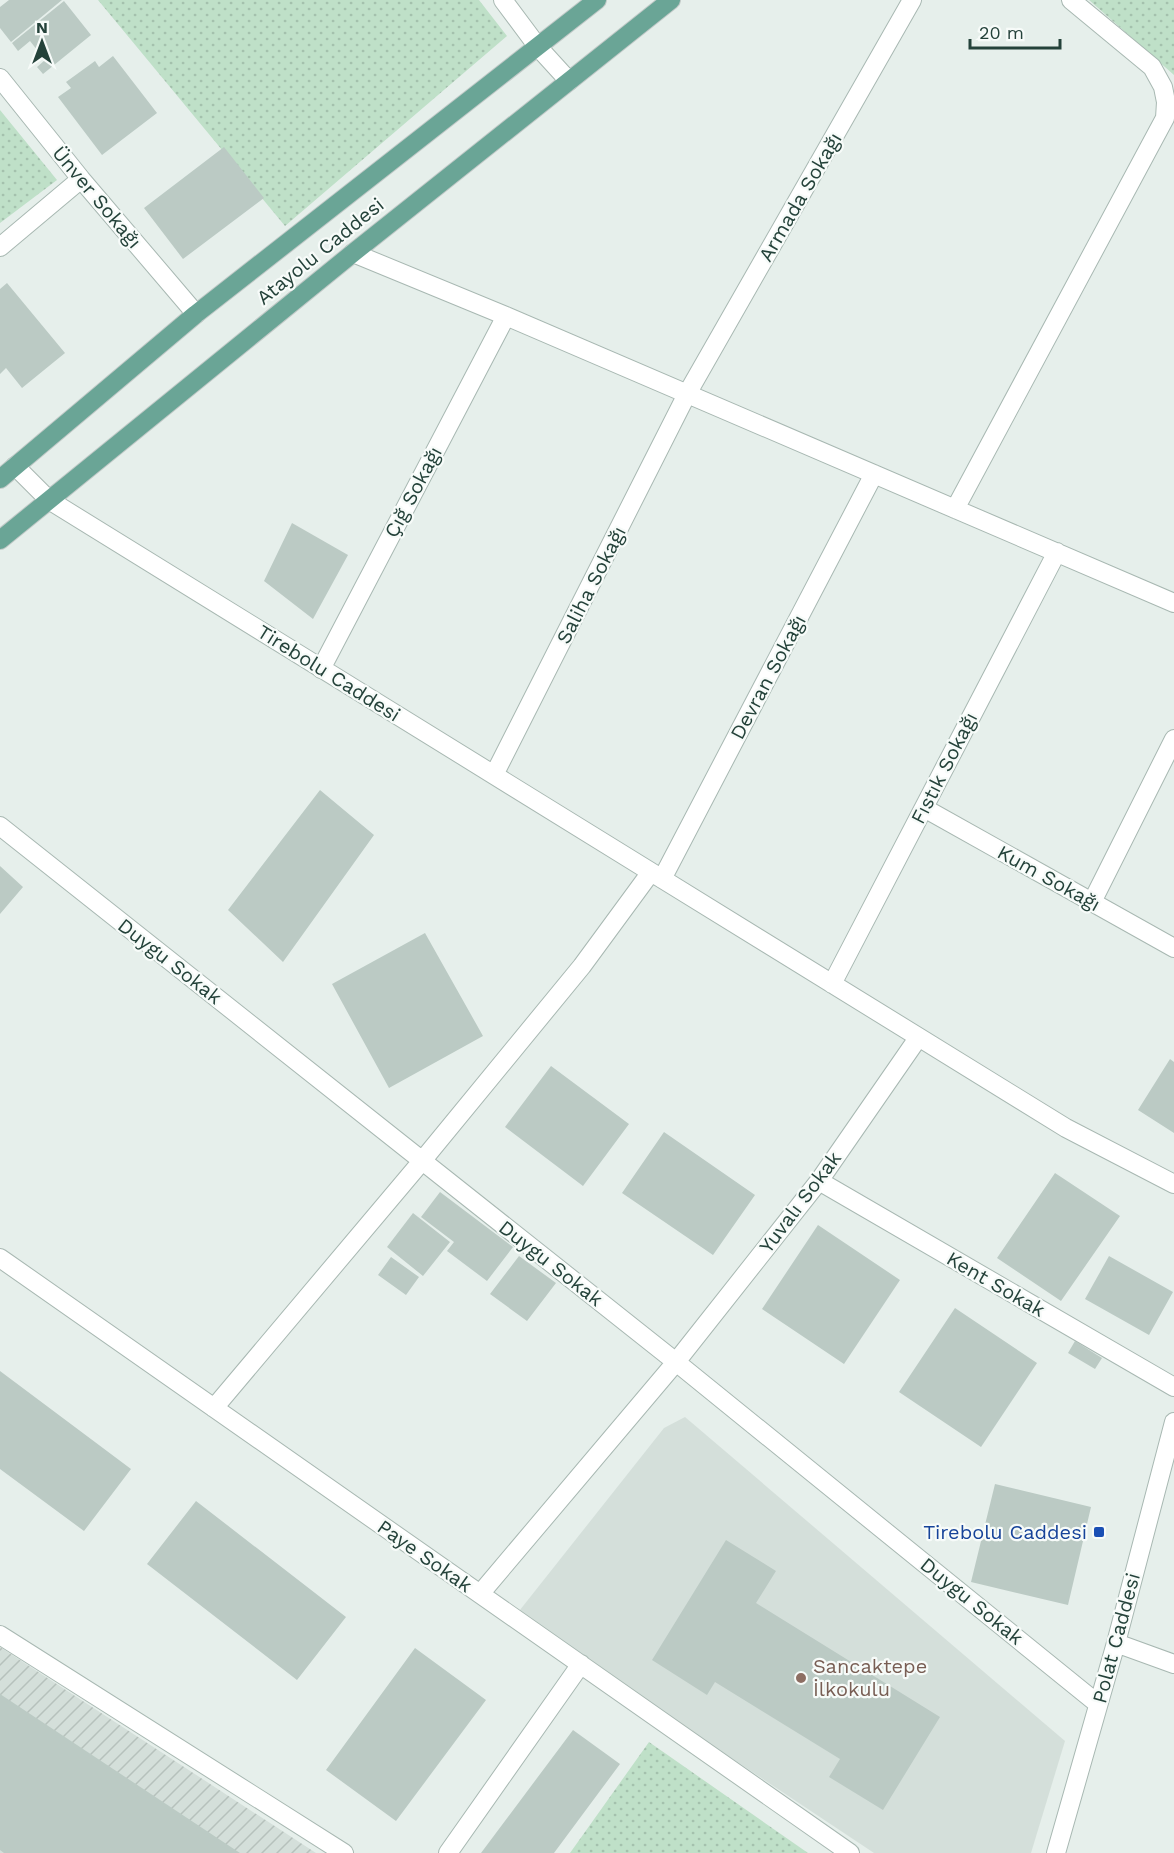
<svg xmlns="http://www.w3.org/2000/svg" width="1174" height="1853" viewBox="0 0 1174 1853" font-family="'Work Sans',sans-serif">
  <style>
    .built { fill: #d4dfda }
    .industrial { fill: url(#industrial-furrows) }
    .grass { fill: url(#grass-dots) }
    .building { fill: #bbcac4 }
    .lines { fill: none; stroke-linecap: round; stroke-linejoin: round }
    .minor-casing { stroke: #a8b8b2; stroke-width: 20 }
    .primary-casing { stroke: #c2cac8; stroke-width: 20 }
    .minor { stroke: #fff; stroke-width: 18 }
    .primary { stroke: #6aa596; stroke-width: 18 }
    .transit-dot { fill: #1a4fb4; stroke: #f7fbf9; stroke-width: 2 }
    .education-dot { fill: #8d6e63; stroke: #f7fbf9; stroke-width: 2 }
    .labels { text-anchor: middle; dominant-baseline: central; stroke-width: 4.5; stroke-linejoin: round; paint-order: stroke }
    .street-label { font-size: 20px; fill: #24423a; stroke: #f7fbf9 }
    .transit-label { font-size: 20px; fill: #164399; stroke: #f7fbf9; text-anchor: end }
    .education-label { font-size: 20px; fill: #785e54; stroke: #f7fbf9; text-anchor: start }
  </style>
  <defs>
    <pattern id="industrial-furrows" width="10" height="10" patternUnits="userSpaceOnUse" patternTransform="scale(1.5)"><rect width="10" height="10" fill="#d4dfda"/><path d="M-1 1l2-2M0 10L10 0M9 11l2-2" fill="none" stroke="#b6c1bc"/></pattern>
    <pattern id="grass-dots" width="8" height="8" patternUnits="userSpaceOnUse" patternTransform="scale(1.5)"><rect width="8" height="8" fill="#bfe0c8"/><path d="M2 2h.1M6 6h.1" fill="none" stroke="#a4c1ad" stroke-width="1.8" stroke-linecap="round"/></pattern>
  </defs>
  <rect width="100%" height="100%" fill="#e6efeb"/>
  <path class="built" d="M685,1417L1065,1741L1031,1853H874L516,1615L664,1428Z"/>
  <path class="industrial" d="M0,1647L316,1853H0Z"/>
  <path class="grass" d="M98,0H479L507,36L285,226Z
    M1089,0H1174V75Z
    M0,110L57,180L0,223Z
    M649,1742L808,1853H570Z"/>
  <path class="building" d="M9,0H62L11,42L0,28V7Z
    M64,1L91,35L43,74L37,67L45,60L30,41L18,51L12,43Z
    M113,56L157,113L102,155L58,97L71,88L66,82L95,61L99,67Z
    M224,147L264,198L183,259L144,208Z
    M7,283L65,353L22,388L6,368L0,374V289Z
    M292,523L348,555L313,619L264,581Z
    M320,790L374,835L283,962L228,910Z
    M0,866L23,887L0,914Z
    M425,933L483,1036L389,1088L332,984Z
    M1170,1059L1174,1062V1133L1138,1110Z
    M551,1066L629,1124L583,1186L505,1127Z
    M664,1132L755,1195L713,1255L622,1193Z
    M1055,1173L1120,1216L1061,1301L997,1258Z
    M440,1192L513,1247L487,1281L447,1251L454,1242L421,1217Z
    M413,1213L450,1242L423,1276L387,1247Z
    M818,1225L900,1280L844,1364L762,1309Z
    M519,1256L556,1283L527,1321L490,1294Z
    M1109,1256L1173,1292L1149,1335L1085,1299Z
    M391,1257L419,1277L406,1295L378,1275Z
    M955,1308L1037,1363L981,1447L899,1392Z
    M1075,1341L1102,1358L1095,1369L1068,1353Z
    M0,1371L131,1469L84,1531L0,1469Z
    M995,1484L1091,1507L1068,1605L971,1582Z
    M196,1501L346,1617L297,1680L147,1564Z
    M726,1540L776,1571L756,1603L940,1717L883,1810L829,1777L840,1759L715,1682L707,1695L652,1660Z
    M415,1648L486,1700L396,1821L326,1770Z
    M0,1694L240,1853H4L0,1850Z
    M573,1730L620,1764L554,1853H481Z"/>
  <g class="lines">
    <defs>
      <path id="minor" d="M503,0L538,47L569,81
        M0,78L81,179L196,314
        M0,247L81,179
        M353,253L506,316L1174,603
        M15,466L49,500L651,872
        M955,509L1165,118L1166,102L1163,87L1152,67L1071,0
        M321,669L506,316
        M494,775L687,394L912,0
        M924,808L1174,948
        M0,826L676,1362L1098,1704
        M662,879L874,474
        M1092,902L1174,739
        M832,984L1057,552
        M819,1181L1174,1387
        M0,1258L850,1853
        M214,1408L422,1161L582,966L651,872L1066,1128L1174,1184
        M480,1594L676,1362L819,1181L918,1038
        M0,1635L344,1853
        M1116,1643L1174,1664
        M448,1853L581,1664
        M1056,1853L1116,1643L1174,1422"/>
      <path id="primary" d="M0,479L196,314L597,0
        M0,540L353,253L671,0"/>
    </defs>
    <use href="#minor" class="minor-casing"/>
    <use href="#primary" class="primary-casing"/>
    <use href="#minor" class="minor"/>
    <use href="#primary" class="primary"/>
  </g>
  <rect class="transit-dot" x="1093" y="1526" width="12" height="12" rx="3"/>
  <circle class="education-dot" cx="801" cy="1678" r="6"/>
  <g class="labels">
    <g class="street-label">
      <text transform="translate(97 197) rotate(50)">Ünver Sokağı</text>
      <text transform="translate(800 197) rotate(-60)">Armada Sokağı</text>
      <text transform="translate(320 251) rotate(-39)">Atayolu Caddesi</text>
      <text transform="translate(413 492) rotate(-62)">Çığ Sokağı</text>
      <text transform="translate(591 585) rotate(-63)">Saliha Sokağı</text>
      <text transform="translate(329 673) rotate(32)">Tirebolu Caddesi</text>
      <text transform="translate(768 677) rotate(-62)">Devran Sokağı</text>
      <text transform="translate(944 768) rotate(-63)">Fıstık Sokağı</text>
      <text transform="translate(1049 878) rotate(29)">Kum Sokağı</text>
      <text transform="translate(170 961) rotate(38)">Duygu Sokak</text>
      <text transform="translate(800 1202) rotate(-53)">Yuvalı Sokak</text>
      <text transform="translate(551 1263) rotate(38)">Duygu Sokak</text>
      <text transform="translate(996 1284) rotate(30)">Kent Sokak</text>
      <text transform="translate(425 1556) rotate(35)">Paye Sokak</text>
      <text transform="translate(972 1601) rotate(39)">Duygu Sokak</text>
      <text transform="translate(1116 1638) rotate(-75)">Polat Caddesi</text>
    </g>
    <g class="transit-label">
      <text x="1087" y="1532">Tirebolu Caddesi</text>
    </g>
    <g class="education-label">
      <text x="813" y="1666">Sancaktepe<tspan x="813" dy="23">İlkokulu</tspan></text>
    </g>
  </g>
  <g transform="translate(42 42)" stroke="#f7fbf9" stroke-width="4.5" paint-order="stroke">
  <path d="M0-4.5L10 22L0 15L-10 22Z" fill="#24423a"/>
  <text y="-9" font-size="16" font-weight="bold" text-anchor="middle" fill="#24423a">N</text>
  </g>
  <path d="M970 39v9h90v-9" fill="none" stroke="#24423a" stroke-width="3"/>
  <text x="979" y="39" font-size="18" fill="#24423a" stroke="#f7fbf9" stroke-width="4.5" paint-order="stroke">20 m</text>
</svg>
